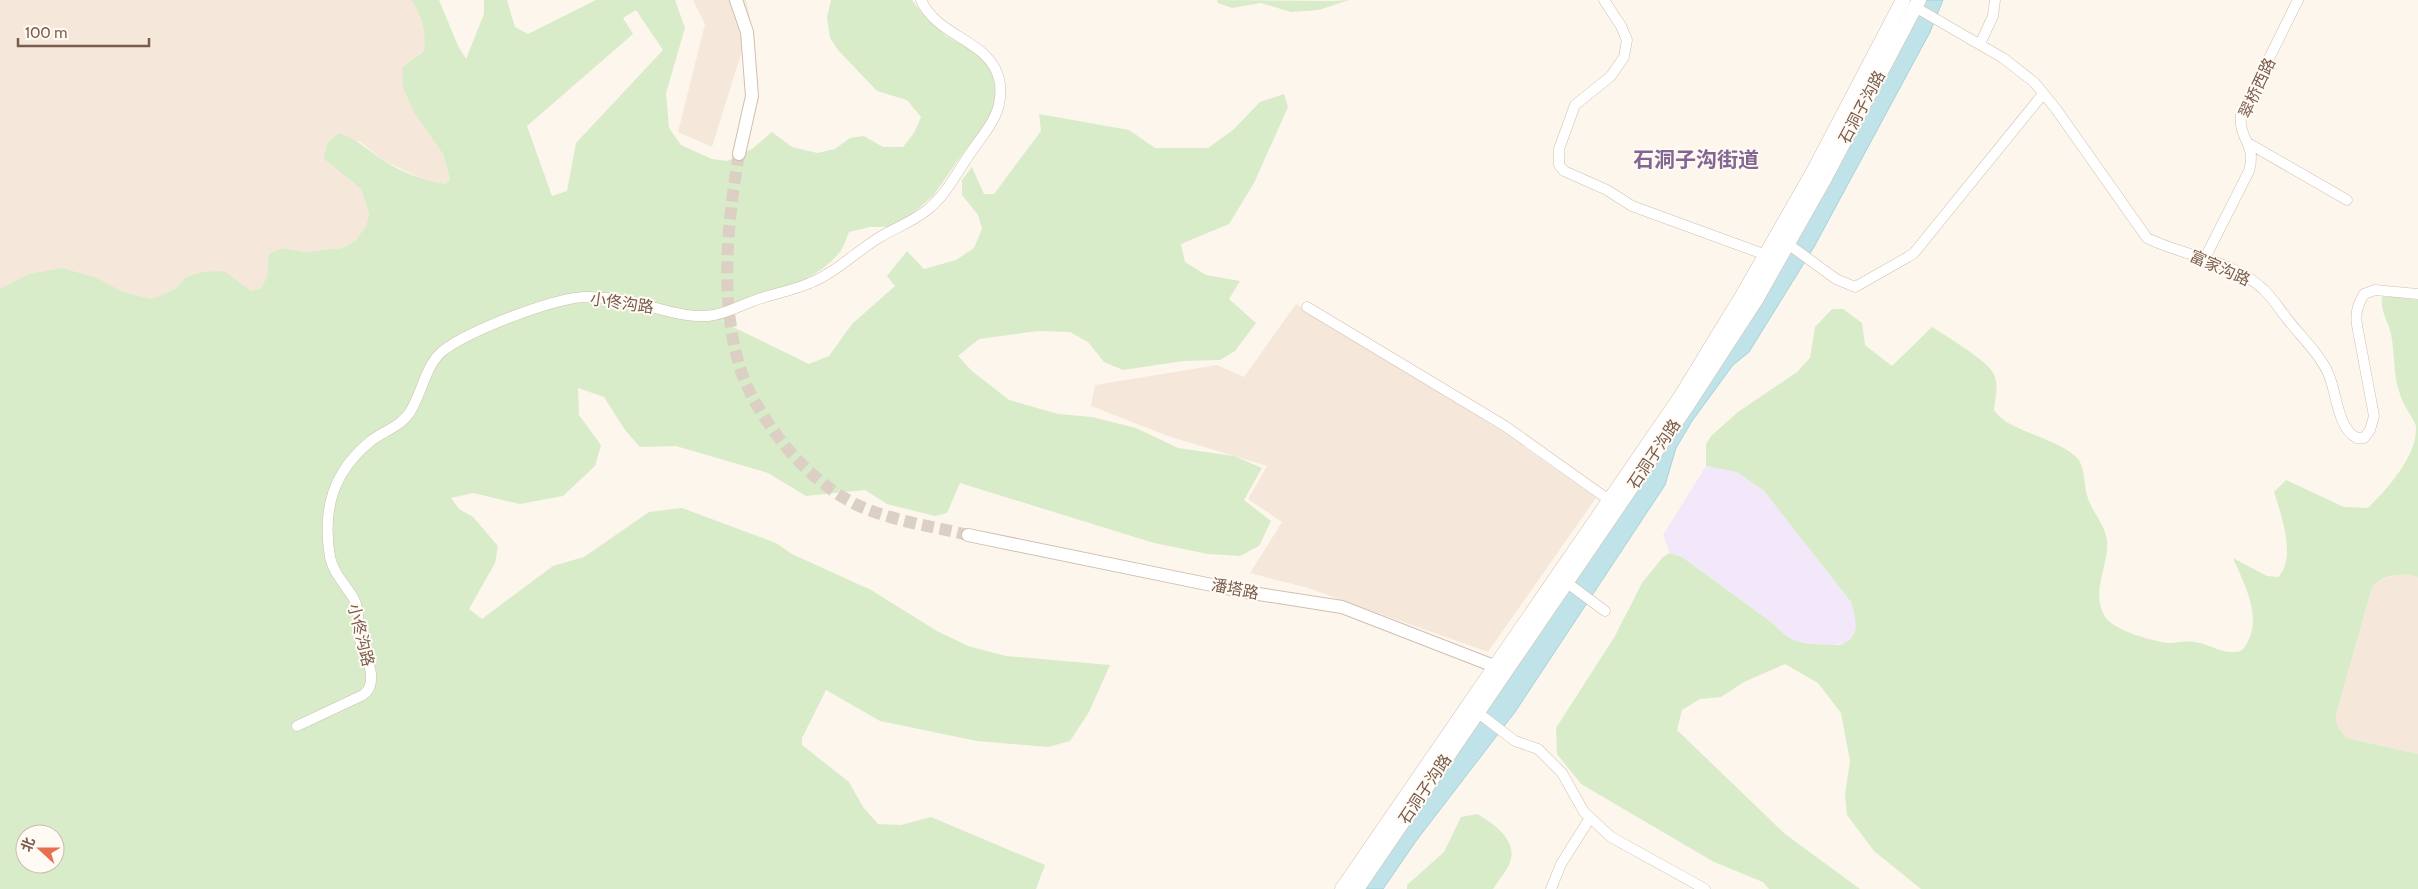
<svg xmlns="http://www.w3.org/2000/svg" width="2418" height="889" viewBox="0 0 2418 889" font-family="Cabin,'Noto Sans SC',sans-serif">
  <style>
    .residential { fill: #f5e8da }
    .education { fill: #f3e8fa }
    .green { fill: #d8ecc9; fill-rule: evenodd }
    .water { fill: #bfe3e8; stroke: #a5d3da }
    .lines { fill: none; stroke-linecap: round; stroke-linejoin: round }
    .tertiary-tunnel { stroke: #dcd0c4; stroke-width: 12; stroke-dasharray: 12 6; stroke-linecap: butt }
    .minor-casing { stroke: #d1beb0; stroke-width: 11 }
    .tertiary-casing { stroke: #d1beb0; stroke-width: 14 }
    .secondary-casing { stroke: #d6c0b0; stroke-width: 15 }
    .minor { stroke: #fff; stroke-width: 10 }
    .tertiary { stroke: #fff; stroke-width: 12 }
    .secondary { stroke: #fff; stroke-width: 14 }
    .labels { text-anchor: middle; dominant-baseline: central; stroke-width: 4; stroke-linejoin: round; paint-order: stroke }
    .street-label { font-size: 16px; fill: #7a5c4d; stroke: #fffaf3 }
    .district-label { font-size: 21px; font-weight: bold; fill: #846695; stroke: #fffaf3 }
  </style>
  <rect width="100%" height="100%" fill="#fdf6ec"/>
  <path class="residential" d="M0,0H411L419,11L426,34L424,51L418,55L431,134L443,154L450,180L445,184L426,181L383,160L359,141L324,159L361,189L369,213L366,226L355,241L342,248L304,252L282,248L270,254L267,277L261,288L251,291L240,284L186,277L175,289L152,299L123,292L97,279L0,289Z
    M693,0H746L751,22L712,147L678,132L705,24Z
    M1296,304L1503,432L1596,498L1488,652L1308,588L1250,573L1282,522L1248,499L1267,466L1168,436L1091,406L1095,385L1217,365L1244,377Z
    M2410,573L2418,577V754L2346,738L2337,725L2336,715L2372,587L2376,582L2396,574Z"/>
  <path class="education" d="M1706,466L1737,472L1764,491L1851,602L1857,622L1854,635L1847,643L1830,645L1795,642L1783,636L1775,625L1682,557L1670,553L1663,535Z"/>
  <path class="green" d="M411,0H439L458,46L466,59L484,14V0H507L515,27L528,34L596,0H675L685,28L666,93L669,128L681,145L712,159L727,161L752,149L772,132L792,147L817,153L835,149L850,138L864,136L883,147H903L914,133L921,117L907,100L877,91L838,50L830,38L827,18L831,0H912L921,12L946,36L973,51L990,65L998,94L989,120L961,156L933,196L901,223L890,227H870L849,232C846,239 844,247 839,253C811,286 764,296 725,311L723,322L809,364L829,356L852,324L895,286L887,276L907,251L924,269L956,260L974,248L982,229L978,215L962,195V180L972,167L984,194H994L1041,131L1039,114L1129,130L1155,148H1208L1233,130L1260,102L1284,94L1288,107L1254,183L1229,224L1181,244L1185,262L1206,275L1240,281L1229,299L1256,323L1235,351L1220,360L1184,361L1123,370L1104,362L1088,342L1070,332L1038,331L979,339L958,356L972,371L1009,400L1058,414L1092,417L1136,428L1178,448L1234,456L1262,468L1244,500L1271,521L1259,546L1240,556L1208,554L1154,543L960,483L947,513L935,516L887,504L865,490L806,496L768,473L676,446L640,447L625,430L604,397L578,388L579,415L601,445L595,466L563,496L520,504L473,493L451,498L459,509L473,517L498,546L495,563L469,609L482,619L553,566L584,557L649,512L682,508L776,543L792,554L871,590L937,631L968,646L1006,656L1110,665L1089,712L1070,741L1048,747L977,741L880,721L826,690L802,738V745L849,782L863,807L878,824L901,825L931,817L1045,865L1036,889H0V289L29,274L62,268L97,278L123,292L152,299L175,289L186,277L203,272L224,271L251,291L261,288L267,277L269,254L282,248L304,252L342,248L355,241L366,226L369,213L361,189L324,159L327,143L339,133C360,141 366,149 383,160C401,172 424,181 445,184L450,180L443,154L414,112L403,88L402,68L424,51C426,31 423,17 411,0ZM636,10L663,50L576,143L567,191L552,196L527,126L633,34L623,18ZM25,834H55V864H25Z
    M1217,0L1333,1L1349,0L1319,10L1291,12L1261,3L1232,8L1218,3Z
    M2382,297H2399L2418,300V577C2404,571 2382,575 2372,587L2336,715L2337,725L2346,738L2418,754V889H1921L1874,851L1847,815L1845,794L1850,761L1841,713L1818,683L1785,664L1744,682L1721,697L1700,699L1682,710L1677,730L1785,834L1860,889H1769L1763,882L1714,862L1581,784L1557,754L1556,728L1615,636L1642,583L1663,557L1670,553L1682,557L1775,625C1792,647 1814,644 1840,645C1862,638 1856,618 1851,602L1764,491L1737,472L1706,466V444L1711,436L1738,412L1797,372L1810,358L1815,327L1832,309H1843L1862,323L1865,345L1892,366L1932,327C1946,336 1984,359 1992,371C2000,382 1995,398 1994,410C1997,414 2001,418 2005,421C2023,433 2071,445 2080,462C2085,472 2084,485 2087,495C2091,511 2105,524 2107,540C2110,564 2089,592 2106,618C2114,630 2154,642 2169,643C2177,643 2187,640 2195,642C2209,644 2220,653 2235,652C2243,652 2245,647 2248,641C2262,615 2243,582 2233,558L2267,576L2278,577C2297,559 2281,514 2274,492L2286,480L2344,507L2368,508C2386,490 2418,456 2416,426C2411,414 2402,404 2399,391C2393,373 2395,353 2391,334C2388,321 2380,311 2382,297Z
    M1477,814C1493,823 1518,840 1510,862C1507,871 1498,881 1493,889H1407V885L1444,852L1461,817Z"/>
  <path class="water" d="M1924,0H1943L1930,32L1814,247L1749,352L1733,365L1692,421L1676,448L1665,485L1515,712L1416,841L1383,889H1363L1668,446Z"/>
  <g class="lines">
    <path class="tertiary-tunnel" d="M739,154C728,219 720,293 737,357C744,387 761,414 779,438C798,464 826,489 855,504C891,521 931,526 968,535"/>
    <defs>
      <path id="minor" d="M1604,0L1621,26L1627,40L1624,57L1611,76L1575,105L1559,149V165L1564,171L1607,190L1632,206L1766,255
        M1915,7L2003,58L2034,82L2056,109L2147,238C2185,257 2232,259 2264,290C2273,298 2280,310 2288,320C2302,338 2325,359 2331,381C2337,399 2339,429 2357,438H2364L2370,430L2374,416L2357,325C2355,312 2358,305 2364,294L2375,290L2418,294
        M1980,44L1993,16L1995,0
        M2248,143L2347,200
        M1788,244L1836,279L1855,287L1908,257L1914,253L2043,94
        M2205,258L2249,171C2257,144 2238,139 2241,115L2298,0
        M1307,307L1505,426L1609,500
        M1566,582L1605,611
        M1477,712L1515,741L1538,749L1562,773L1584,812L1611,837L1705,889
        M297,726L363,695C370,690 372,683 371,674C370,663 363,651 360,640C358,626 360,611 354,599C346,585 333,573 330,557C322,509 333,471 372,440C384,431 401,426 410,412C422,393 426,363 444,350C471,330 551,299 584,297C599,297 617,299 631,302C657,307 687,320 714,315C729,312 739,306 753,301C771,294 792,291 810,283C835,273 857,251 880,237C895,228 914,221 927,210C947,195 959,168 974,148C989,127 1003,112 1000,84C994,40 938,39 921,0
        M1551,889L1561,864L1590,818"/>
      <path id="tertiary" d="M736,0L747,32L752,96L739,154
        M968,535L1246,592L1342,607L1494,666"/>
      <path id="secondary" d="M1342,889L1681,396L1742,296L1814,170L1903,0
        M1357,889L1689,403L1756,300L1825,178L1919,0"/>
    </defs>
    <use href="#minor" class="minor-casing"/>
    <use href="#tertiary" class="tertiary-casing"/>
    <use href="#secondary" class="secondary-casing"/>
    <use href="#minor" class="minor"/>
    <use href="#tertiary" class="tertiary"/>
    <use href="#secondary" class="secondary"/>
  </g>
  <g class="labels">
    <g class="street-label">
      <text transform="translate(2257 88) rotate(-65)">翠桥西路</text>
      <text transform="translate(1862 107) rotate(-62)">石洞子沟路</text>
      <text transform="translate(2220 268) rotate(24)">富家沟路</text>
      <text transform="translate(622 303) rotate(8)">小佟沟路</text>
      <text transform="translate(1654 454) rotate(-56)">石洞子沟路</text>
      <text transform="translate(1235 589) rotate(11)">潘塔路</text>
      <text transform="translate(361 635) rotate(76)">小佟沟路</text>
      <text transform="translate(1425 789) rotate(-56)">石洞子沟路</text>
    </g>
    <g class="district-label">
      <text x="1696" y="159">石洞子沟街道</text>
    </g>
  </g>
  <g transform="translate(40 849) rotate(291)"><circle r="24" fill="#fffaf3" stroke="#cabbb1"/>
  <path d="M0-4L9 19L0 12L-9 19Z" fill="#e76f51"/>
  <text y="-8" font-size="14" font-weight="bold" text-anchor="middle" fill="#7a5c4d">北</text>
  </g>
  <path d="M18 38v8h131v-8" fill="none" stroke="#7a5c4d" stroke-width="2.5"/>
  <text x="25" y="38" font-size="15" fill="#7a5c4d" stroke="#fffaf3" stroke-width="4" paint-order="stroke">100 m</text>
</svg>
